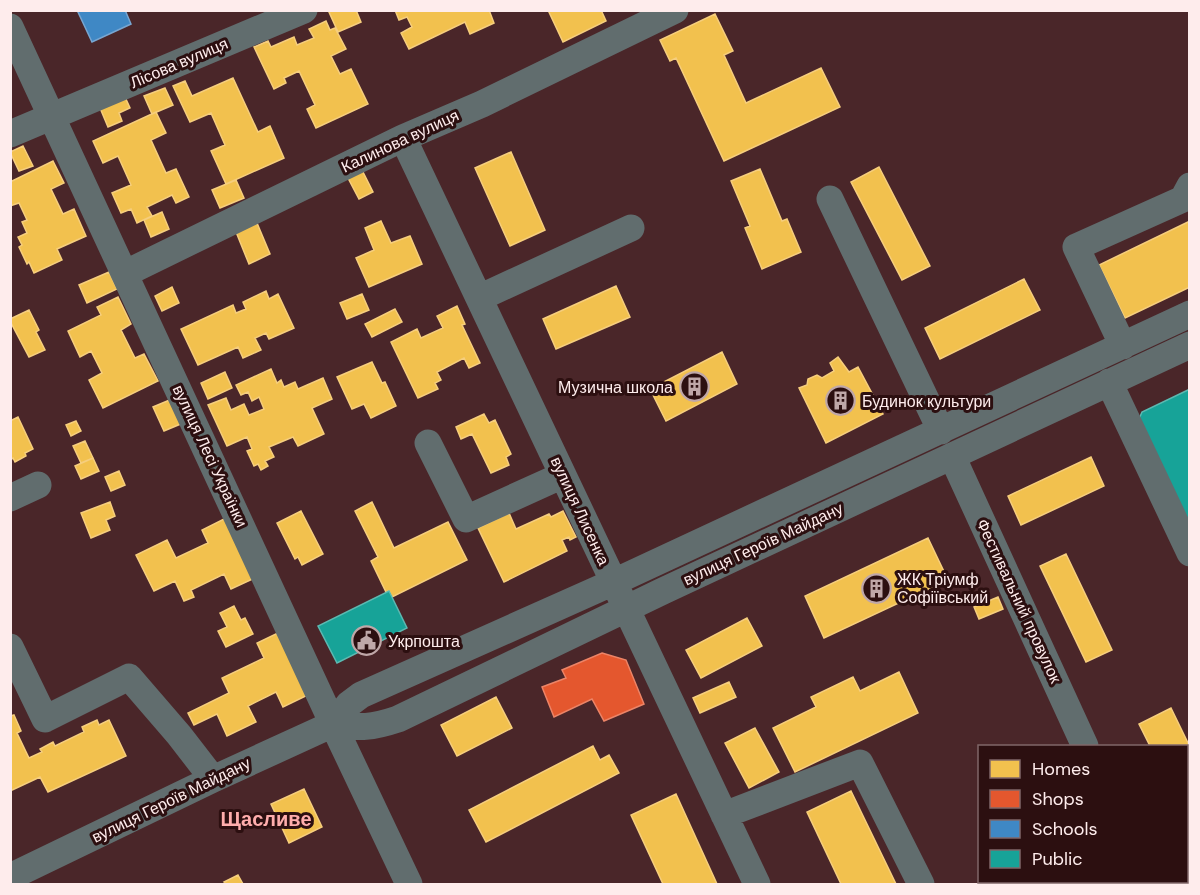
<svg xmlns="http://www.w3.org/2000/svg" width="1200" height="895" viewBox="0 0 1200 895" font-family="'DM Sans',sans-serif">
  <style>
    .homes { fill: #f2c14e; stroke: #f6ce7d; stroke-width: 1.5 }
    .shops { fill: #e4572e; stroke: #ec8467; stroke-width: 1.5 }
    .schools { fill: #3f88c5; stroke: #78a6d1; stroke-width: 1.5 }
    .public { fill: #17a398; stroke: #5cb9b1; stroke-width: 1.5 }
    .lines { fill: none; stroke-linecap: round; stroke-linejoin: round }
    .minor { stroke: #616d6e; stroke-width: 27 }
    .labels { text-anchor: middle; dominant-baseline: central; stroke-width: 6; stroke-linejoin: round; paint-order: stroke }
    .street-label { font-size: 16px; fill: #feecec; stroke: #2c0f10 }
    .poi-label { font-size: 16px; fill: #feecec; stroke: #2c0f10; text-anchor: start }
    .quarter-label { font-size: 20px; font-weight: bold; fill: #ffadac; stroke: #2c0f10 }
  </style>
  <rect width="100%" height="100%" fill="#4a2629"/>
  <path class="homes" d="M333,10H356L361,22L338,32L329,12Z
    M395,10H489L494,23L470,34L465,22L409,49L401,33L412,27L407,17L399,20Z
    M548,10H601L606,21L563,42Z
    M715,14L733,51L724,55L746,103L821,68L840,107L724,161L676,58L670,61L660,40Z
    M326,21L330,30L335,28L346,49L331,56L340,74L351,69L368,104L316,128L307,109L315,105L299,71L284,78L286,83L274,89L254,47L268,41L271,47L294,37L297,45L314,38L309,29Z
    M233,78L258,132L270,126L284,158L226,184L211,151L225,145L211,113L190,122L173,86L185,81L192,96Z
    M165,88L173,105L152,114L144,96Z
    M125,97L130,108L119,113L122,121L108,127L100,108Z
    M156,112L166,133L151,140L166,173L176,169L189,197L176,203L172,195L147,207L152,216L137,223L131,209L121,213L112,193L131,185L118,156L103,163L93,141Z
    M23,146L33,166L19,171L10,152Z
    M511,152L545,230L510,246L475,168Z
    M53,161L64,183L51,189L63,214L74,209L86,236L57,249L62,260L34,273L29,262L27,264L19,247L22,245L18,237L27,233L22,222L27,220L19,203L10,206V182Z
    M879,167L930,266L902,280L851,182Z
    M760,169L782,221L787,219L801,252L762,269L745,228L750,226L731,181Z
    M362,170L373,192L359,199L348,178Z
    M236,180L244,198L220,208L212,190Z
    M162,212L169,229L151,237L144,220Z
    M381,221L391,243L410,236L422,264L369,287L356,258L374,250L365,228Z
    M1190,221V287L1125,318L1099,265Z
    M257,223L270,254L249,264L236,232Z
    M109,272L117,289L87,303L79,285Z
    M1024,279L1040,310L940,359L925,328Z
    M616,286L630,317L556,349L543,319Z
    M172,287L179,303L162,311L155,296Z
    M266,291L269,299L278,294L294,328L269,339L266,333L255,338L261,350L243,358L238,347L198,365L181,329L233,305L236,313L246,309L243,302Z
    M362,294L369,310L347,319L340,303Z
    M118,297L131,324L121,330L135,358L144,354L158,381L103,408L89,380L102,373L91,351L80,357L68,331L101,315L97,307Z
    M457,306L465,324L462,325L480,363L469,368L464,358L437,372L441,380L435,383L438,389L418,398L391,342L417,329L421,338L443,328L437,316Z
    M395,309L402,322L372,337L365,324Z
    M29,310L39,330L36,332L45,350L29,357L10,321V319Z
    M722,352L737,384L666,421L650,389Z
    M838,357L849,372L858,367L883,414L826,443L799,388L807,385L808,379L817,375L822,378L834,371L830,363Z
    M372,362L382,383L385,382L396,406L371,418L364,404L352,409L337,377Z
    M271,369L277,383L281,380L284,387L295,382L298,389L323,378L332,399L312,408L324,434L298,446L293,437L269,447L274,457L265,461L268,466L261,470L258,464L254,466L247,451L252,449L247,437L227,446L208,405L226,398L231,410L244,404L249,415L264,409L259,397L252,401L248,392L241,395L236,385Z
    M225,372L232,388L208,399L201,383Z
    M172,399L183,423L164,431L153,407Z
    M484,414L489,423L495,420L511,454L506,457L509,465L491,473L472,434L461,439L456,427Z
    M18,417L33,449L25,453L26,456L15,462L13,458L10,460V421Z
    M76,421L81,431L71,436L66,425Z
    M85,441L93,458L81,463L73,446Z
    M1091,457L1104,486L1021,525L1008,496Z
    M93,458L99,471L81,479L75,466Z
    M119,471L125,485L111,491L105,477Z
    M110,502L115,516L106,520L110,530L91,538L81,513Z
    M372,502L394,548L448,522L467,560L392,597L389,591L386,592L371,561L378,557L355,511Z
    M301,511L323,554L302,565L298,557L295,559L277,523Z
    M563,511L576,537L570,540L569,537L562,540L567,551L504,582L478,528L509,513L516,529L549,514L551,517Z
    M226,518L255,578L231,589L224,574L191,590L194,597L184,601L175,581L154,591L136,555L167,540L176,558L208,543L202,530Z
    M928,538L948,580L824,638L805,596Z
    M1066,554L1112,650L1086,662L1040,566Z
    M998,597L1003,609L979,619L974,607Z
    M234,606L241,620L245,618L253,634L226,647L218,631L227,627L220,613Z
    M747,618L762,646L701,678L686,650Z
    M280,632L310,694L283,707L276,692L248,706L256,722L227,736L217,714L194,725L188,713L229,693L222,678L264,658L257,643Z
    M899,672L918,713L795,772L773,728L816,707L811,697L853,677L860,691Z
    M729,682L736,697L700,713L693,698Z
    M496,697L512,728L457,756L441,725Z
    M1171,708L1189,745L1150,746L1139,724Z
    M14,715L21,731L17,733L29,758L42,752L40,749L53,742L55,746L84,732L82,727L97,720L99,725L109,720L126,756L48,792L40,777L10,791V716Z
    M755,728L779,772L749,788L725,743Z
    M593,746L600,760L609,755L619,773L486,842L469,810Z
    M304,789L322,827L289,843L271,804Z
    M851,791L896,884H841L807,812Z
    M676,794L717,884H663L631,815Z
    M238,875L243,884H226L224,882Z"/>
  <path class="shops" d="M602,653L626,660L644,704L604,721L592,699L554,717L542,687L566,678L562,670Z"/>
  <path class="schools" d="M77,10H125L131,24L92,42Z"/>
  <path class="public" d="M1190,389V532L1136,426L1142,412Z
    M389,591L407,628L337,663L318,626Z"/>
  <g class="lines">
    <path class="minor" d="M10,27L333,724L409,884
      M10,134L304,10
      M403,138L757,884
      M830,199L941,431
      M126,273L403,138L482,104L675,10
      M479,298L631,228
      M1123,346L1076,247L1183,199L1190,186
      M1109,382L1190,553
      M428,443L466,519L563,475
      M952,456L1085,746
      M10,498L38,485
      M10,647L45,719L129,677L179,735L213,779
      M333,724C361,728 371,728 398,719L663,591L1190,345
      M1186,809L1190,808
      M724,815L860,763L921,884
      M10,877L213,779L333,724L349,704L361,695L614,582L1190,314"/>
  </g>
  <defs>
    <symbol id="building-ring" viewBox="-11 -11 22 22"><circle r="9.5" fill="#2c0f10" stroke="#bfa7a8" stroke-width="1.5"/><path d="M-4-6H4V6H1V3H-1V6H-4ZM-2.5-4.3h1.7v1.8h-1.7ZM.8-4.3h1.7v1.8H.8ZM-2.5-1h1.7V.8h-1.7ZM.8-1h1.7V.8H.8Z" fill="#bfa7a8"/></symbol>
    <symbol id="civic-ring" viewBox="-11 -11 22 22"><circle r="9.5" fill="#2c0f10" stroke="#bfa7a8" stroke-width="1.5"/><path d="M-.6-6.5H3V-4.5H.6V-3L4-1V1h2V6H-6V1h2V-1L-.6-3ZM-1.2 2.5V6h2.4V2.5Z" fill="#bfa7a8"/></symbol>
  </defs>
  <g fill-rule="evenodd">
    <use href="#building-ring" x="678" y="370" width="33" height="33"/>
    <use href="#building-ring" x="824" y="384" width="33" height="33"/>
    <use href="#building-ring" x="860" y="572" width="33" height="33"/>
    <use href="#civic-ring" x="350" y="624" width="33" height="33"/>
  </g>
  <g class="labels">
    <g class="street-label">
      <text transform="translate(179 63) rotate(-23)">Лісова вулиця</text>
      <text transform="translate(400 141) rotate(-25)">Калинова вулиця</text>
      <text transform="translate(210 456) rotate(65)">вулиця Лесі Українки</text>
      <text transform="translate(580 511) rotate(65)">вулиця Лисенка</text>
      <text transform="translate(763 544) rotate(-25)">вулиця Героїв Майдану</text>
      <text transform="translate(1019 601) rotate(65)">Фестивальний провулок</text>
      <text transform="translate(171 800) rotate(-26)">вулиця Героїв Майдану</text>
    </g>
    <g class="poi-label">
      <text x="673" y="387" text-anchor="end">Музична школа</text>
      <text x="862" y="401">Будинок культури</text>
      <text x="897" y="579">ЖК Тріумф<tspan x="897" dy="18">Софіївський</tspan></text>
      <text x="388" y="641">Укрпошта</text>
    </g>
    <g class="quarter-label">
      <text x="266" y="819">Щасливе</text>
    </g>
  </g>
  <rect width="1200" height="895" fill="none" stroke="#feecec" stroke-width="24"/>
  <rect x="978" y="745" width="210" height="138" fill="#2c0f10" stroke="#806768" stroke-width="1.5"/>
  <rect x="990" y="760" width="30" height="18" fill="#f2c14e" stroke="#806768" stroke-width="1.5"/>
  <text x="1032" y="775" font-size="18" fill="#feecec">Homes</text>
  <rect x="990" y="790" width="30" height="18" fill="#e4572e" stroke="#806768" stroke-width="1.5"/>
  <text x="1032" y="805" font-size="18" fill="#feecec">Shops</text>
  <rect x="990" y="820" width="30" height="18" fill="#3f88c5" stroke="#806768" stroke-width="1.5"/>
  <text x="1032" y="835" font-size="18" fill="#feecec">Schools</text>
  <rect x="990" y="850" width="30" height="18" fill="#17a398" stroke="#806768" stroke-width="1.5"/>
  <text x="1032" y="865" font-size="18" fill="#feecec">Public</text>
</svg>
